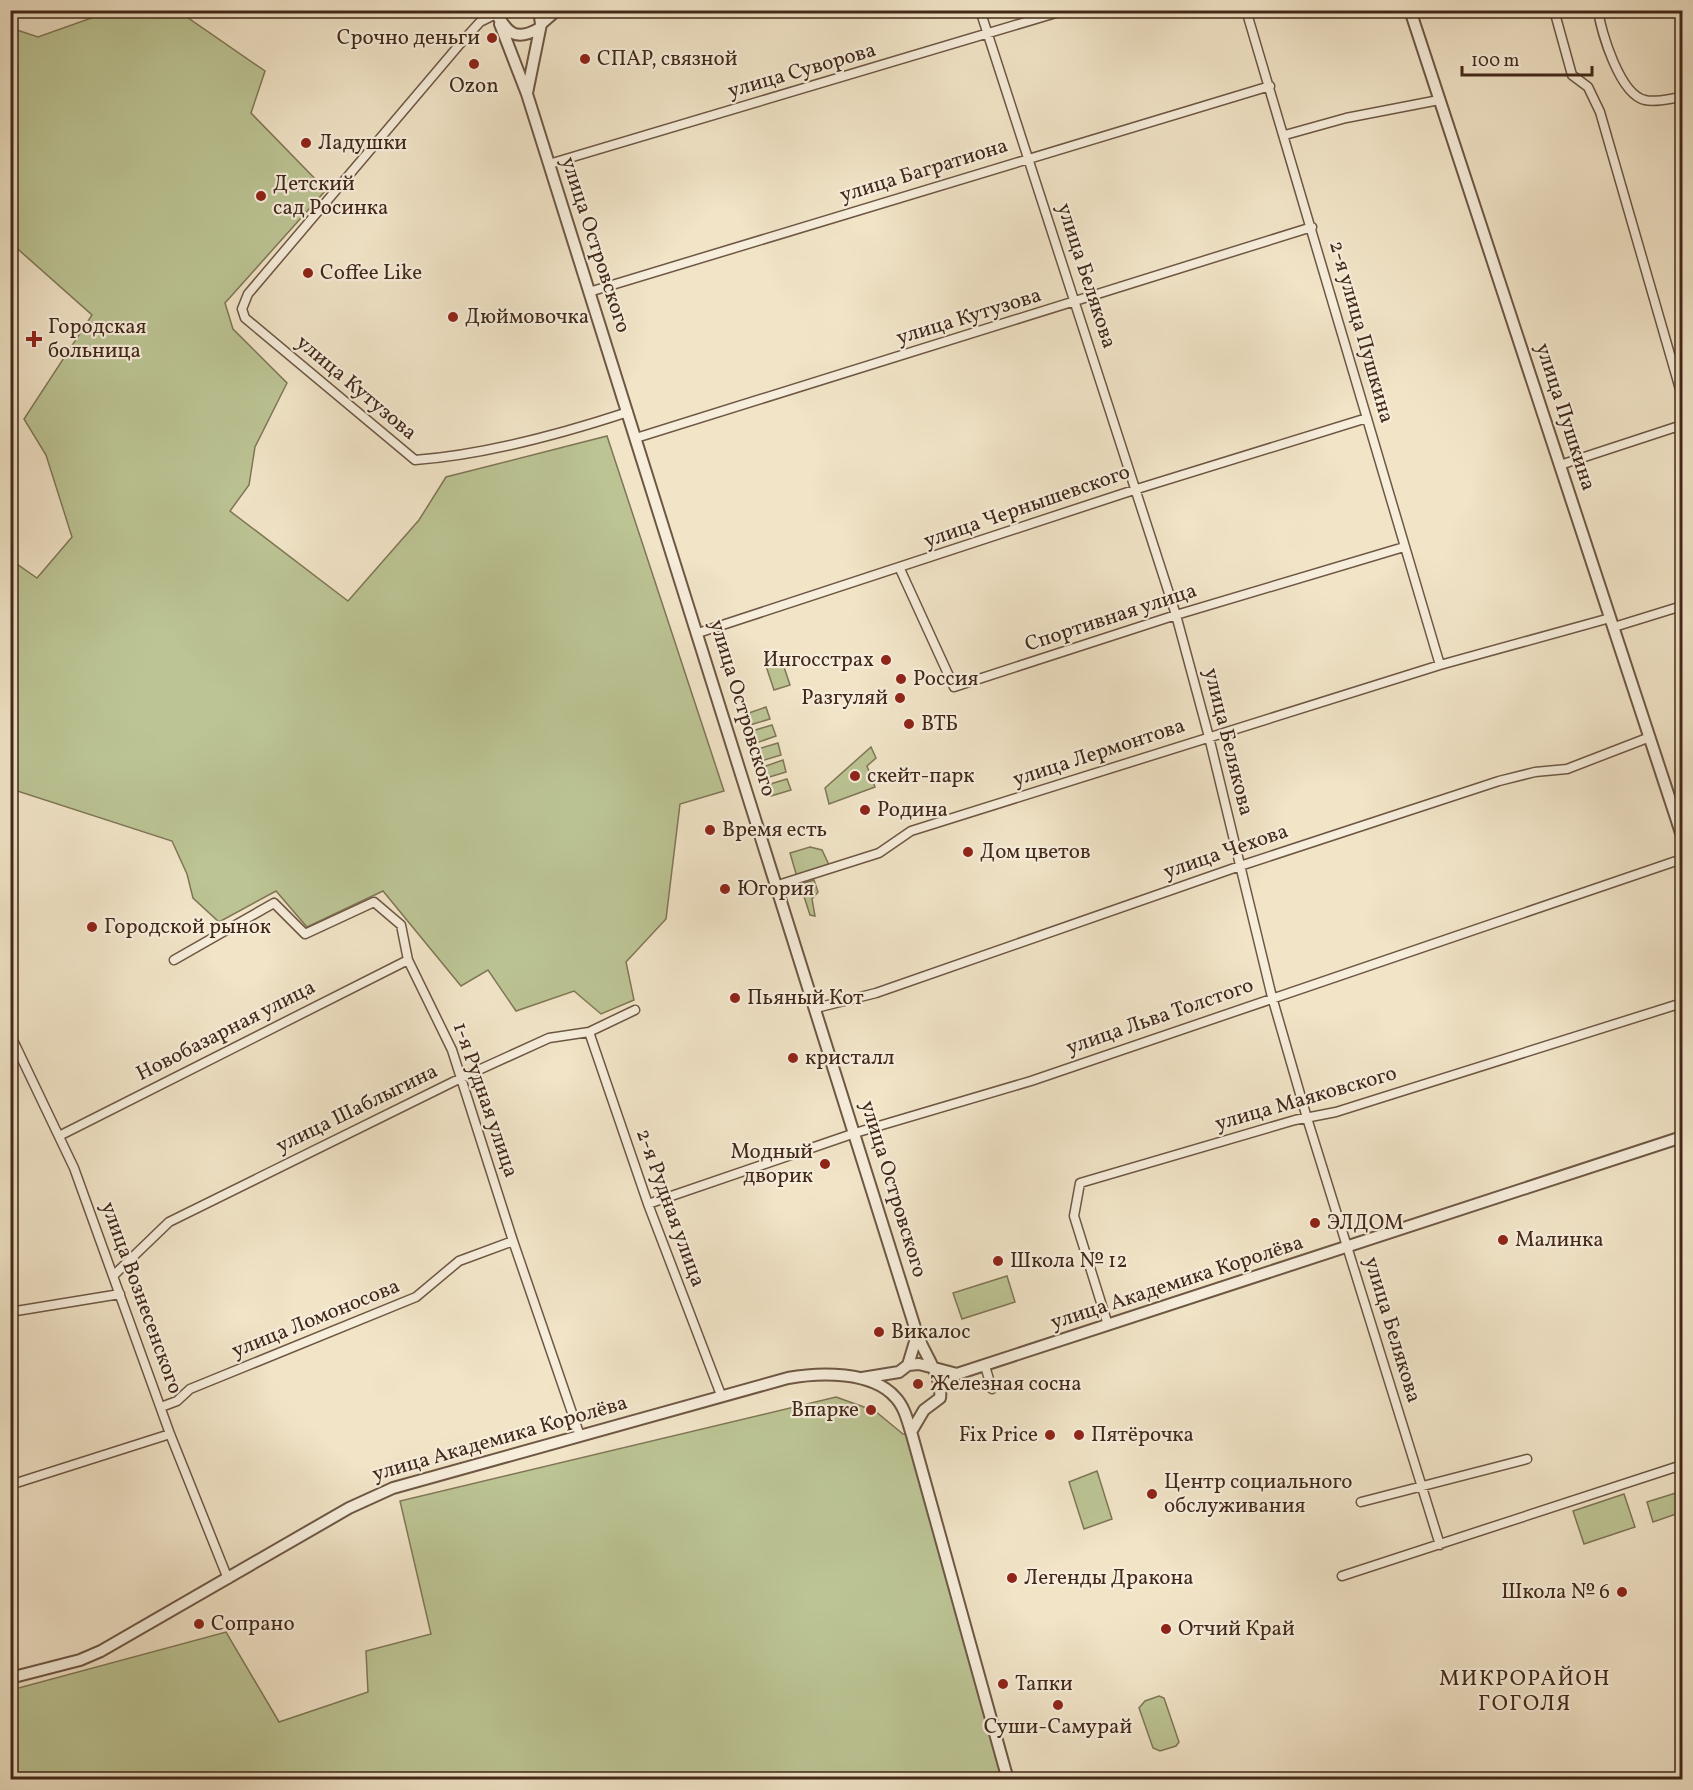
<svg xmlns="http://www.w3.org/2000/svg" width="1693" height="1790" viewBox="0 0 1693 1790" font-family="Vollkorn,serif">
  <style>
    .green { fill: #bcc494; stroke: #7f7656; stroke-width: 1.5 }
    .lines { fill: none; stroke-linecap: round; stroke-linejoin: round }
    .minor-casing { stroke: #6e5744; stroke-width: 11 }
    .tertiary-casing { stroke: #6e5744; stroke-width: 14 }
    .minor { stroke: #f6eddb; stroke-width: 8 }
    .tertiary { stroke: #f6eddb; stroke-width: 10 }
    .poi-dot { fill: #8f2418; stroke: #f6eddb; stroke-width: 2 }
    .labels { text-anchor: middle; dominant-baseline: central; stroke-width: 4.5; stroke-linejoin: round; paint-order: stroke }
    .poi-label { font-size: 21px; fill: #422819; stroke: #f6eddb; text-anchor: start }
    .street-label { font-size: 21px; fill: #422819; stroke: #f6eddb }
    .neighbourhood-label { font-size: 22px; letter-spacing: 1.5px; fill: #422819; stroke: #f6eddb }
  </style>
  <rect width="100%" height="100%" fill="#f1e4c7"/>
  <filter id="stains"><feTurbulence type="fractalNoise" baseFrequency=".00333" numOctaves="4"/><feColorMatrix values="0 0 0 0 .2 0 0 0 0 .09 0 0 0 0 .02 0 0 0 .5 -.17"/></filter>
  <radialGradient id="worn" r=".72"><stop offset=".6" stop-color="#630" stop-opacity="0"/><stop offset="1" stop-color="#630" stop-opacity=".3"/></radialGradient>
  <path class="green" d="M111,11H178L265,71L251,113L326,190L225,303L233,329L287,383L255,447L249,485L230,511L348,601L419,520L446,477L607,436L724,791L680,804L666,919L626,962L634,1000L601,1014L574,991L516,1011L488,970L461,986L383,891L307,927L276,891L219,922L193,898L187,874L172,841L11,789V560L37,578L72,537L46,455L24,419L92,315L11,243V28L38,37Z
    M782,661L790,685L774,690L766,666Z
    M766,707L770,719L750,725L746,714Z
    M772,725L776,736L756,743L752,731Z
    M778,743L781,755L761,761L758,749Z
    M871,747L876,758L867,766L875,787L829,804L825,788Z
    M783,760L786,772L766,778L763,767Z
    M787,779L791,790L771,796L767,785Z
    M810,847L822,850L830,867L797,877L790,853Z
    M814,880L818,892L812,899L815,916L810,915L800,884Z
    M1007,1276L1015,1302L962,1319L953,1293Z
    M836,1397L875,1411L903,1434L912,1435L1005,1780H11V1690L226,1632L279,1722L368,1692L366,1651L431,1634L400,1501Z
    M1097,1471L1112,1519L1084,1529L1069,1482Z
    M1682,1491V1512L1653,1522L1647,1502Z
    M1624,1494L1635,1527L1584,1544L1573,1511Z
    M1159,1696L1164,1698L1179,1742L1176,1746L1160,1751L1153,1748L1139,1708L1145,1701Z"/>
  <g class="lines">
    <defs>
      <path id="minor" d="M980,10L1176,615L1209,737L1272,997L1307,1118L1440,1545
        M1246,10L1440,665
        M1554,10L1572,75L1588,87L1600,112L1682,396
        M1598,10C1601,32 1620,95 1645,100C1655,103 1672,98 1682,97
        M496,14L480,22L460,44L248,294L242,309L245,318L415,460C484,455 561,434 628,412
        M1285,135L1346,118L1439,100
        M549,164L1066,10
        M589,292L1270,86
        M636,438L1312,227
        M1560,465L1682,425
        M900,569L954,687L1176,615L1404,547
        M1614,627L1682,606
        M698,633L1137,489L1367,418
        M778,885L879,853L911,831L1440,665L1610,618
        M174,960L274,903L305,934L374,902L401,925L408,960L452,1050L513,1241L580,1436
        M816,1008L876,993L1240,866L1499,781L1535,772L1567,769L1650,737
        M589,1032L648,1204L721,1395
        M10,1034L74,1168L170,1434L228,1579
        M61,1135L408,960
        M648,1204L855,1133L1031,1081L1682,859
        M114,1275L169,1222L461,1078L549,1038L589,1032L635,1010
        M10,1312L120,1294
        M1108,1325L1074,1216L1080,1183L1295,1120L1336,1112L1682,1003
        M985,1366L992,1389
        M161,1407L177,1401L190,1389L416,1297L459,1261L513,1241
        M10,1485L170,1434
        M1361,1502L1527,1459
        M1342,1576L1682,1465"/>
      <path id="tertiary" d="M494,10C506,30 513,43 538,29
        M1410,10L1682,836
        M500,24L527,94L917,1334C924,1354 943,1377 940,1398L924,1410L911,1432
        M541,24L557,10
        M527,93L541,24L539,10
        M908,1365L917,1335
        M862,1378L899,1372L908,1365L919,1364L957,1374
        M941,1389L957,1374L1682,1137
        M10,1678L80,1660L101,1651L349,1508L393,1488L788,1378C820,1372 872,1371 895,1397C905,1407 908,1423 912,1435L1008,1780"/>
    </defs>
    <use href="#minor" class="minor-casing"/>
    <use href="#tertiary" class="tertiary-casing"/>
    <use href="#minor" class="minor"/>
    <use href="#tertiary" class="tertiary"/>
  </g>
  <g class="poi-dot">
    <circle cx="492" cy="38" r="6"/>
    <circle cx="585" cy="59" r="6"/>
    <circle cx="474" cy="64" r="6"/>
    <circle cx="306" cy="143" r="6"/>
    <circle cx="261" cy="196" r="6"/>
    <circle cx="308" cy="273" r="6"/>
    <circle cx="453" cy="317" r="6"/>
    <path d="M31 330h6v6h6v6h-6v6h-6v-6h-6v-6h6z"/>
    <circle cx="886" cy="660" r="6"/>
    <circle cx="901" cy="679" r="6"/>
    <circle cx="900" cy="698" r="6"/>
    <circle cx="909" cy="724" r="6"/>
    <circle cx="855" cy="776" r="6"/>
    <circle cx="865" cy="810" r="6"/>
    <circle cx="710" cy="830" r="6"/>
    <circle cx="968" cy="852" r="6"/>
    <circle cx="725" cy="889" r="6"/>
    <circle cx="92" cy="927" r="6"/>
    <circle cx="735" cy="998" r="6"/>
    <circle cx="793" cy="1058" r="6"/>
    <circle cx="825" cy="1164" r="6"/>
    <circle cx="1315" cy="1223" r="6"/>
    <circle cx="1503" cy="1240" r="6"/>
    <circle cx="998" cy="1261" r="6"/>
    <circle cx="879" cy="1332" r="6"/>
    <circle cx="918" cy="1384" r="6"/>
    <circle cx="871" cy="1410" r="6"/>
    <circle cx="1050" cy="1435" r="6"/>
    <circle cx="1079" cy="1435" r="6"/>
    <circle cx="1152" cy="1494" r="6"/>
    <circle cx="1012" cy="1578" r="6"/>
    <circle cx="1622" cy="1592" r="6"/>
    <circle cx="199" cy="1624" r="6"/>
    <circle cx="1166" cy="1629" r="6"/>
    <circle cx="1003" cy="1684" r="6"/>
    <circle cx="1058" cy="1705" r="6"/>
  </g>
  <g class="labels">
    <g class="poi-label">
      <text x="480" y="38" text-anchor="end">Срочно деньги</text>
      <text x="597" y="59">СПАР, связной</text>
      <text x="474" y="86" text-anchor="middle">Ozon</text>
      <text x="318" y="143">Ладушки</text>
      <text x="273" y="184">Детский<tspan x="273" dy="24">сад Росинка</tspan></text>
      <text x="320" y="273">Coffee Like</text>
      <text x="465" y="317">Дюймовочка</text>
      <text x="48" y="327">Городская<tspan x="48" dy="24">больница</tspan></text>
      <text x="874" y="660" text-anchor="end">Ингосстрах</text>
      <text x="913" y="679">Россия</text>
      <text x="888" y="698" text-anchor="end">Разгуляй</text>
      <text x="921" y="724">ВТБ</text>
      <text x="867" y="776">скейт-парк</text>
      <text x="877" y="810">Родина</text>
      <text x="722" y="830">Время есть</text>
      <text x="980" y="852">Дом цветов</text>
      <text x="737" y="889">Югория</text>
      <text x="104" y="927">Городской рынок</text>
      <text x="747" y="998">Пьяный Кот</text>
      <text x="805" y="1058">кристалл</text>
      <text x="813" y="1152" text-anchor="end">Модный<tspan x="813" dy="24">дворик</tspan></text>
      <text x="1327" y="1223">ЭЛДОМ</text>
      <text x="1515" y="1240">Малинка</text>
      <text x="1010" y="1261">Школа № 12</text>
      <text x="891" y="1332">Викалос</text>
      <text x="930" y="1384">Железная сосна</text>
      <text x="859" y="1410" text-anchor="end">Впарке</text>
      <text x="1038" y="1435" text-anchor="end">Fix Price</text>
      <text x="1091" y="1435">Пятёрочка</text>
      <text x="1164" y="1482">Центр социального<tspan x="1164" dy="24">обслуживания</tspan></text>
      <text x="1024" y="1578">Легенды Дракона</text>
      <text x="1610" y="1592" text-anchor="end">Школа № 6</text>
      <text x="211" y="1624">Сопрано</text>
      <text x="1178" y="1629">Отчий Край</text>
      <text x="1015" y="1684">Тапки</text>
      <text x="1058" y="1727" text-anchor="middle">Суши-Самурай</text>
    </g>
    <g class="street-label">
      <text transform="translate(802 71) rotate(-16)">улица Суворова</text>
      <text transform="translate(924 171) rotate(-17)">улица Багратиона</text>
      <text transform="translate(595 245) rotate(72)">улица Островского</text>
      <text transform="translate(1086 276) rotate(72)">улица Белякова</text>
      <text transform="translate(969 317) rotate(-17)">улица Кутузова</text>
      <text transform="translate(1361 332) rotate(74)">2-я улица Пушкина</text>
      <text transform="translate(356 388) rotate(40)">улица Кутузова</text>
      <text transform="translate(1565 417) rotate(72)">улица Пушкина</text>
      <text transform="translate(1027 507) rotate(-19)">улица Чернышевского</text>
      <text transform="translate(1111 618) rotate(-18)">Спортивная улица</text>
      <text transform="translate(742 708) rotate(73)">улица Островского</text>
      <text transform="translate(1228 742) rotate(76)">улица Белякова</text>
      <text transform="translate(1099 753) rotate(-18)">улица Лермонтова</text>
      <text transform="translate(1226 852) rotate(-19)">улица Чехова</text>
      <text transform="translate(1160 1017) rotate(-19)">улица Льва Толстого</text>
      <text transform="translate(226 1031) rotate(-27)">Новобазарная улица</text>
      <text transform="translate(1306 1099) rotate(-16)">улица Маяковского</text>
      <text transform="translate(485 1100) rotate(71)">1-я Рудная улица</text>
      <text transform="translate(357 1109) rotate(-26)">улица Шаблыгина</text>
      <text transform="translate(893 1189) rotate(73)">улица Островского</text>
      <text transform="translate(670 1208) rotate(70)">2-я Рудная улица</text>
      <text transform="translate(1177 1283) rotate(-18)">улица Академика Королёва</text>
      <text transform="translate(141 1298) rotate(70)">улица Вознесенского</text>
      <text transform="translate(316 1319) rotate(-22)">улица Ломоносова</text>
      <text transform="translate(1392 1330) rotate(73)">улица Белякова</text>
      <text transform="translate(500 1439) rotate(-16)">улица Академика Королёва</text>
    </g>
    <g class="neighbourhood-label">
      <text x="1525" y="1679">МИКРОРАЙОН<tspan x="1525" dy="25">ГОГОЛЯ</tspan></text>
    </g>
  </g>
  <rect width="1693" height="1790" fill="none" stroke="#f1e4c7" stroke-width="36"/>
  <rect x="12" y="12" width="1669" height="1766" fill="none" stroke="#422819" stroke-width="3"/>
  <rect x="18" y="18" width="1657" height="1754" fill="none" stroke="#422819" stroke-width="1.5"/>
  <path d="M1462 66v9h130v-9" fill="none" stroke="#422819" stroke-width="3"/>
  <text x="1471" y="66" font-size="18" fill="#422819" stroke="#f6eddb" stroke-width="4.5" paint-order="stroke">100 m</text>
  <rect width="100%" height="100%" filter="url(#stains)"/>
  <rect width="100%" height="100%" fill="url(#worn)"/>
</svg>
